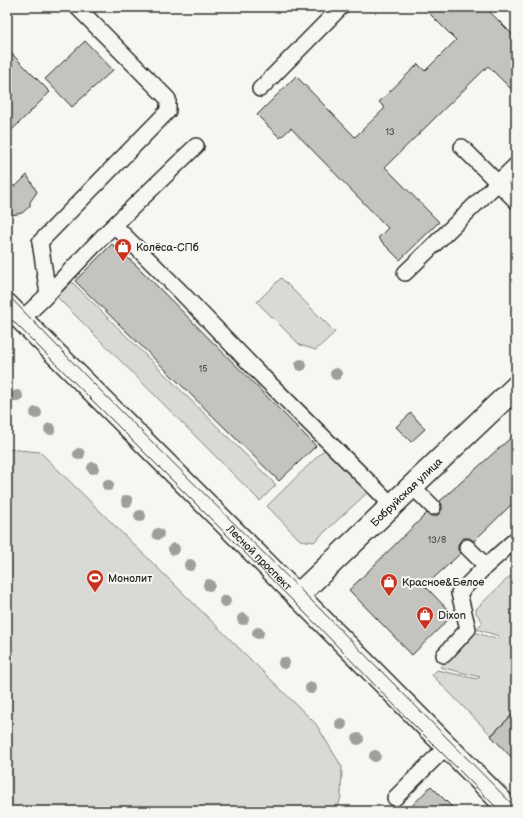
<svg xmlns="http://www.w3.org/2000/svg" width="523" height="818" viewBox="0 0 523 818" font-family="'Balsamiq Sans',sans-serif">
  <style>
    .green { fill: #d9d9d5; stroke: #828280 }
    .building { fill: #c3c3c0; stroke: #2b2b2b }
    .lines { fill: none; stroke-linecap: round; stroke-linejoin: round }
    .lane-casing { stroke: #2b2b2b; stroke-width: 18 }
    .street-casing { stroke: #2b2b2b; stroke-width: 25 }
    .secondary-casing { stroke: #2b2b2b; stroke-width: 25 }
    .lane { stroke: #f6f6f2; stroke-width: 15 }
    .street { stroke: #f6f6f2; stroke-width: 22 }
    .secondary { stroke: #f6f6f2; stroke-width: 22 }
    .tram { stroke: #2b2b2b; stroke-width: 1 }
    .tree { fill: #9e9e9c }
    .labels { text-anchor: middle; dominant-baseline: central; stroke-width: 4; stroke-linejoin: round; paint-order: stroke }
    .number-label { font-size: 9px; fill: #515150 }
    .poi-label { font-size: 11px; fill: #2b2b2b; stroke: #f6f6f2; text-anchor: start }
    .street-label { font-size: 11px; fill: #2b2b2b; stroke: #f6f6f2 }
  </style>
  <rect width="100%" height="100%" fill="#f6f6f2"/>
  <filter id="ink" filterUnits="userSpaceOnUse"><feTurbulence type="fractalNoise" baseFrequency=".025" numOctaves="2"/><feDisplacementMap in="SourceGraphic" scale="8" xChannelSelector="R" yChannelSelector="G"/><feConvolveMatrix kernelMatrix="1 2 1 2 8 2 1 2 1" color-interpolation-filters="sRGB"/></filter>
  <g filter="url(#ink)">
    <path class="green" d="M281,278L335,332L316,350L300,345L257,302Z
      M72,282L276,485L260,501L57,297Z
      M7,449L40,452L316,724L342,767L341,797L337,811H7Z
      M325,449L368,492L314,542L300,540L267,506Z
      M510,576L516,587V711L491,735L432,675L437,670L477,679L480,677L440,667L473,632L496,639L499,636L476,629L483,622L476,613V609Z"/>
    <path class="building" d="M423,7H485L516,38V94L488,66L385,167L439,222L400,260L378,238L388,228L291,128L280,138L257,115L296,76L355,137L385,108L379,102L418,64L425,71L456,40Z
      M85,41L113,70L72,107L45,79Z
      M7,49L50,92L7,135Z
      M27,175L37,192L30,202V206L22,213L7,216V185L16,186Z
      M112,244L137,266L316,446L279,481L75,281Z
      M411,413L425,429L411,442L396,427Z
      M516,433V500L474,541L469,538H464L461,540L458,545V550L461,553L425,586L453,615L412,655L349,590L427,513L431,516H436L439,514L442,509V505L440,501Z
      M516,711V762L491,736Z
      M431,786L456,811H407Z"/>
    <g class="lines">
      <defs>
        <path id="lane" d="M260,89L341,7
          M462,147L516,201
          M114,225L180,291L255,369L392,505
          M405,273L516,165
          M48,294L40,242L168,111V99L77,7
          M21,320L44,298L107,232L196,146
          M412,486L433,507
          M467,547L486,566
          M444,655L468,629L459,593L486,566L516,539
          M395,798L447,746"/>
        <g id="street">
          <path id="s1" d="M297,596L516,387"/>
        </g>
        <g id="secondary">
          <path id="s2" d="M7,305L268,566L511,811"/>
        </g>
      </defs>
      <use href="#lane" class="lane-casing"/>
      <use href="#street" class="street-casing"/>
      <use href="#secondary" class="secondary-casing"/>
      <use href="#lane" class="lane"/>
      <use href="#street" class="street"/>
      <use href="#secondary" class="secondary"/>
      <path class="tram" d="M7,294L86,376L321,610L516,808
        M7,315L312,620L401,712L500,811"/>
    </g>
    <g class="tree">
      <circle cx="301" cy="365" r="6"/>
      <circle cx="336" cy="374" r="6"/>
      <circle cx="17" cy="396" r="6"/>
      <circle cx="36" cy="413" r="6"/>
      <circle cx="50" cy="429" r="6"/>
      <circle cx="79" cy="454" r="6"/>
      <circle cx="93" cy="468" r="6"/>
      <circle cx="108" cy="485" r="6"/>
      <circle cx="127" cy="501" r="6"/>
      <circle cx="140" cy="516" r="6"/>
      <circle cx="158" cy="534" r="6"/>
      <circle cx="174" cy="549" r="6"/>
      <circle cx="190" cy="565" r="6"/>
      <circle cx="209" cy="585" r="6"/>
      <circle cx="225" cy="601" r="6"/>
      <circle cx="243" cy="619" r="6"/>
      <circle cx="258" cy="633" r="6"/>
      <circle cx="284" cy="663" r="6"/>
      <circle cx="311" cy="688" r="6"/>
      <circle cx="341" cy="724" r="6"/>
      <circle cx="358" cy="739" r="6"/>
      <circle cx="375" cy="756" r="6"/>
    </g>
  </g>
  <defs>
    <symbol id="shop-pin" viewBox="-11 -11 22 30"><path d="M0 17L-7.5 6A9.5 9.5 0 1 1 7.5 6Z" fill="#c8321e" stroke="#f6f6f2"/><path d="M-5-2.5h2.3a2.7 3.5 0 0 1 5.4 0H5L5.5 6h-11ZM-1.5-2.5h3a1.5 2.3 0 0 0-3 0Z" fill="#fff"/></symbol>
    <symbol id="stadium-pin" viewBox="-11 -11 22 30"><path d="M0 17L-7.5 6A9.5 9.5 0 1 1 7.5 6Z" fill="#c8321e" stroke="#f6f6f2"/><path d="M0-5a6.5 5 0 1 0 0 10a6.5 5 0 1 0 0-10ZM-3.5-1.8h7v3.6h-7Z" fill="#fff"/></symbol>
  </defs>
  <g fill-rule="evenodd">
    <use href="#shop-pin" x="113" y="237" width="20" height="27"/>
    <use href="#stadium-pin" x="85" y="568" width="20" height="27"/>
    <use href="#shop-pin" x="379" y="572" width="20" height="27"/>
    <use href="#shop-pin" x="415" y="605" width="20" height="27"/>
  </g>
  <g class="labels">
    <g class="number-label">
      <text x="390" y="132">13</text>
      <text x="203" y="369">15</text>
      <text x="437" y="540">13/8</text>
    </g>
    <g class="poi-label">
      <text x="136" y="247">Колёса-СПб</text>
      <text x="108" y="578">Монолит</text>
      <text x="402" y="582">Красное&amp;Белое</text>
      <text x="438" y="615">Dixon</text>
    </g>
    <g class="street-label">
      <text stroke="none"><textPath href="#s1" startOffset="151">Бобруйская улица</textPath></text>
      <text stroke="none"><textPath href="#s2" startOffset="357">Лесной проспект</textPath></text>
    </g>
  </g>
  <rect width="523" height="818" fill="none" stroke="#f6f6f2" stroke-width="24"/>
  <rect x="12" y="12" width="499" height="794" fill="none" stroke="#2b2b2b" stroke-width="1.5" filter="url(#ink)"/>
</svg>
